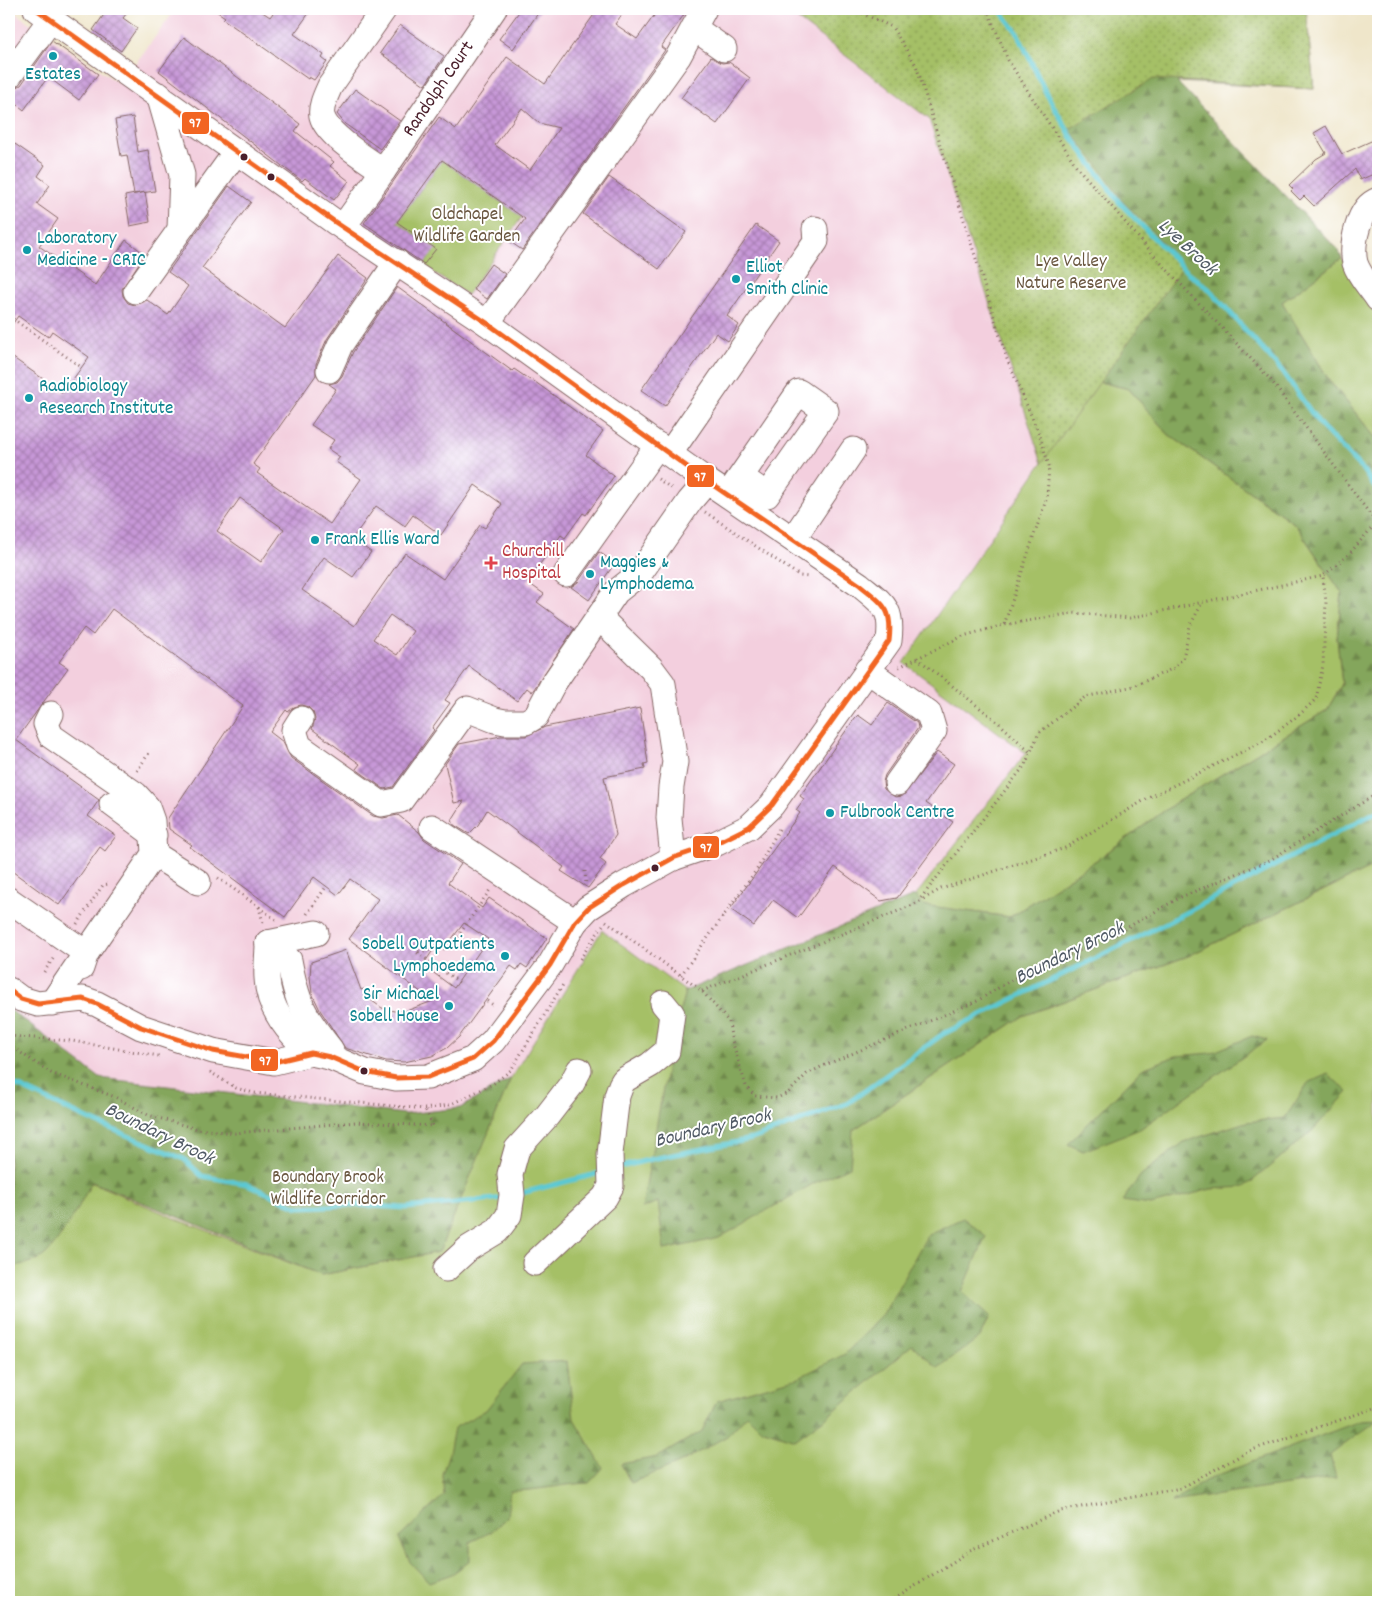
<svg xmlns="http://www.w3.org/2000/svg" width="1387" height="1611" font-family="Dekko,sans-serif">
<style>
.built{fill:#f3cfde}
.green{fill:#a5c066;stroke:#787048}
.forest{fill:url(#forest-firs);stroke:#676243}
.park{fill:url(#park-dots);stroke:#787048}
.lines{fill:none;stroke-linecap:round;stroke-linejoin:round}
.stream{stroke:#5cc8d2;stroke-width:5}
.building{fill:url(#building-cross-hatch);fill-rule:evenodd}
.minor-casing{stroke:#846563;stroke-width:27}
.path{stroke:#846563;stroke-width:3;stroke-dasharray:1 4;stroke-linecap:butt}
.minor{stroke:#fff;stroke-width:25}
.bus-1-casing{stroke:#fff;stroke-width:9}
.bus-1{stroke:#f26522;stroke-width:5}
.culture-dot{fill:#0f9aa8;stroke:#fff;stroke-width:2}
.bus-dot{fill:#4a1f2b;stroke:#fff;stroke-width:2}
.health-dot{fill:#e0444e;stroke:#fff;stroke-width:2}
.labels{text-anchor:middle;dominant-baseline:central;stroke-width:4;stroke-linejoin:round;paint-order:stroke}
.culture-label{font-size:19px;fill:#0d838f;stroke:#fff;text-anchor:start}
.street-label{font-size:19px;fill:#4a1f2b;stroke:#fff}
.park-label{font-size:19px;fill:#6a5740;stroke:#fff}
.health-label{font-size:19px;fill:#be3a42;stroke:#fff;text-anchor:start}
.water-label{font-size:20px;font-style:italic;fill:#505a65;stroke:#fff}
.line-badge{stroke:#fff;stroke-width:2}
.badge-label{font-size:14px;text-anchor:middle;font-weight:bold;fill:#fff}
</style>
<defs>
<pattern id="forest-firs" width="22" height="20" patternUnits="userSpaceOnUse" patternTransform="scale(1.25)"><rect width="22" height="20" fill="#84a65b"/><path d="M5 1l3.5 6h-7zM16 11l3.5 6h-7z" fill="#6e874b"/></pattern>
<pattern id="park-dots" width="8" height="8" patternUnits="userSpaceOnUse" patternTransform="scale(1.25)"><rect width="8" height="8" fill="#a5c066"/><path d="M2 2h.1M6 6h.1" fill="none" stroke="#889b54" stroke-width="1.8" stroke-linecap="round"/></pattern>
<pattern id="building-cross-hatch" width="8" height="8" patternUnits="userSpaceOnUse" patternTransform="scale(1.25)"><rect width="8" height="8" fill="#c798d8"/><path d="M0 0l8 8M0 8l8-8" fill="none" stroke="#a47baf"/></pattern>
</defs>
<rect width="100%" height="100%" fill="#fff"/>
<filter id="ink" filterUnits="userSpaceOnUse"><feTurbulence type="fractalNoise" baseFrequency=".02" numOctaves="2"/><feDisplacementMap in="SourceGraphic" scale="10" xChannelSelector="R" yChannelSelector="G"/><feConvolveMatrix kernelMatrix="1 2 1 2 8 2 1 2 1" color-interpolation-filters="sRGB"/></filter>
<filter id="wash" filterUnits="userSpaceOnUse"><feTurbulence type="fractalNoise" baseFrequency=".0096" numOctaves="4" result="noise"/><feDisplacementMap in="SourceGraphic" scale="20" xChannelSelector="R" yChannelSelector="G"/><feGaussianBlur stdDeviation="1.12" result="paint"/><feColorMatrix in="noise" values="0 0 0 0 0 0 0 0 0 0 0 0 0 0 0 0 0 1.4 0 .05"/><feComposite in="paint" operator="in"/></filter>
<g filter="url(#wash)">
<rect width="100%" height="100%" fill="#efe6ca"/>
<polygon class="built" points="9,9 120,84 176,9 784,9 928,119 1042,463 905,662 1026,753 916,895 685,991 602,930 511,1078 460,1108 405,1114 100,1078 9,1009"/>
<g class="green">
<polygon points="442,160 522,217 467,295 423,266 435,249 397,222"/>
<polygon points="1342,258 1378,318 1378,441 1329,380 1282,302"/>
<polygon points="995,315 1100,382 1129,389 1168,434 1295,524 1342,593 1337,638 1342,684 1327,710 1175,803 1098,859 1010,917 922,905 916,895 1026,753 904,663 1042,463"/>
<polygon points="1378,864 1378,1602 9,1602 9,1147 177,1219 321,1275 438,1252 511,1078 602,930 685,991 677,1051 643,1207 853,1130 1023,1016 1188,956"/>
</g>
<g class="forest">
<polygon points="1306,9 1314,89 1177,82 1338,250 1342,258 1282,302 1329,380 1378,441 1378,864 1188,956 1023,1016 853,1130 850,1167 816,1182 719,1238 664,1250 658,1202 642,1208 670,1049 685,991 916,895 922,905 1010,917 1098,859 1175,803 1327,710 1342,684 1337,638 1342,593 1295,524 1168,434 1129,389 1100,382 1063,135 1081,111"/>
<path d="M9,1009l91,69 305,36 55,-6 51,-30 -72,174 -118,23 -229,-93c-10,18 -36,69 -53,77 -9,4 -21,6 -30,9z"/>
<polygon points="1252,1036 1267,1040 1140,1129 1083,1151 1068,1144 1142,1069 1176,1056 1211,1053"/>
<polygon points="1328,1074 1348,1092 1311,1132 1245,1187 1211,1189 1151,1205 1122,1201 1141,1175 1184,1142 1246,1122 1285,1118 1308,1083"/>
<polygon points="963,1218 986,1236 962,1292 989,1317 980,1337 938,1368 912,1345 828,1416 795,1440 761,1429 747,1415 727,1436 681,1462 631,1483 621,1464 658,1457 702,1431 717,1401 798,1378 845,1354 883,1315 928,1234"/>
<path d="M567,1361l7,58 29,49 -14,15c-26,1 -52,8 -79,8l-3,26 -16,15 -21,10v19l-18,13 -23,8 -19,-20 -11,-24 45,-43 -2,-21 7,-21 5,-25 32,-18 36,-46z"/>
<polygon points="1378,1420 1330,1455 1336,1478 1171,1502 1210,1478 1360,1421"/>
</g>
<polygon class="park" points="784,9 1306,9 1314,89 1153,79 1069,129 1100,168 1123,202 1146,224 1183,266 1042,463 929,119"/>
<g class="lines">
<g class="stream">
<polyline points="999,9 1017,32 1046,93 1071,136 1119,202 1187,272 1209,289 1281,370 1321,426 1363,470 1378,492"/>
<polyline points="9,1082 90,1120 184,1159 202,1176 247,1184 298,1207 356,1205 405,1208 505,1198"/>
<polyline points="617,1168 652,1159 752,1139 848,1103 943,1034 1166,923 1378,811"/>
<polyline points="518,1194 604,1172"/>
</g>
</g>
<g id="blocks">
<g class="building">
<polygon points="108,9 130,9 123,18 137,28 121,51 93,30"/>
<polygon points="213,9 258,9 270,17 276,9 312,9 294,34 324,55 322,58 327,62 314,80 309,77 308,79 223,19 225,17"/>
<polygon points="521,9 541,9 513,49 499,39"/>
<path d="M598,9h28l-11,15 22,15 22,-30h29l-27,38 4,3 -143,200 -13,-9 16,-22 -83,-59 -45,62 39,27 -12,15 -60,-41 75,-106 17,12 51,-72 38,27zM522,108l17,15 20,5 -29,42 -35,-25z"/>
<polygon points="400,25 444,56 425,85 380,53"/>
<polygon points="184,37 300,124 295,131 334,162 330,166 349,181 334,200 305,178 302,181 290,172 159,71"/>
<polygon points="52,41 98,74 79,100 48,77 24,110 9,98 9,91 21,85"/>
<polygon points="711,57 722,63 729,62 750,78 717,124 681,98"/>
<polygon points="355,89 400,121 380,149 345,124 337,114"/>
<polygon points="133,117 138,152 148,150 155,191 134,194 127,155 121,156 115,120"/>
<polygon points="1326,126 1342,154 1378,138 1378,172 1360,180 1355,169 1314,206 1304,196 1300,200 1291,191 1293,189 1289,185 1316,159 1326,153 1314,133"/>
<path d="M15,144l30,21 -7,11 12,9 -13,19 21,15 -19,27 56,39 31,-45 19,14 -23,35 1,7 5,7 7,2 12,-5 21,15 20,-29 -20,-14 61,-86 22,16 -49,66 83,60 53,-72 30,22 -41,61 -11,25v11l-63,89 7,5 -3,4 73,51 31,-45 -25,-17 4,-5 -12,-8 6,-9 -23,-15 25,-36 -7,-5 8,-2 5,-6 11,-24 44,-65 115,84 2,-2 16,11 1,-1 72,52 -17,24 28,21 -28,39 -3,-2 -18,25 -4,-3 -34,47 17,12 -7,8 37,27 -42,63 -5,-4 -10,13 -48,-35 -24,34 5,3 -18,25 2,2 -41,57 -9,2 -28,-20 4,-5 -48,-35 3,-10 -2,-7 -5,-5 -7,-2 -7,2 -6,5 -2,-2 -16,22 13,10 8,16 82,58 10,2 15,-3 21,17 5,7 37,25 -13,19 34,25 7,-10 58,40 -20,30 -6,-4 -4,6 -6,-4 -52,71 -12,11 -15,8 -28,6 -18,-1 -41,-13 -25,-38 -8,-17 -2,-16 1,-15 35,-12 15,40 3,-1 8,12 10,7 12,3h12l27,-10 -84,-62 29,-40 -28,-20 -12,16 -24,-18 -29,40 -95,-70 2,-2 -23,-16 -1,-11 75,-112 -131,-97 -19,26 -9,-7 -25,34 9,6 -52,72 83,60 -11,16 28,20 -11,15 -5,-4 -41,58 -50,-36v-514l54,38 26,-36 -37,-26 -4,6 -30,-21 -9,13v-177zM475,485l27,19 -17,24 -5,-3 -37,54 -38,-26 -51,73 -52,-36 22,-33 29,20 18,-25 -19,-13 24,-33 29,20 8,-11 28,20zM240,498l44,31 -23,33 -44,-31zM390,615l23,16 -16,24 -24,-16zM464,923l24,16 -34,49 -31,-23 17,-25 7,5z"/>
<polygon points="609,177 686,232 659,269 583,214"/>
<polygon points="145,192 150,222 130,226 125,196"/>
<polygon points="756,225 779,241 727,316 739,325 728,341 716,333 665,406 641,390"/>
<polygon points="491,264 505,274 487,299 473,289"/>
<polygon points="599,552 615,563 589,600 571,587 578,582"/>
<polygon points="888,703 917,723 918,728 885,775 883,782 884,789 895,797 903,796 937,752 954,764 926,803 953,822 897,898 881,901 835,867 798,918 773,900 754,926 730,909 800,813 796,810 804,799 800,796 855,718 858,715 872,725"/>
<polygon points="640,708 648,763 644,764 645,769 604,777 616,835 600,859 606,864 588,888 561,871 564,867 487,810 478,825 469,834 454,825 452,820 464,801 454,803 445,764 459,744 501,736 526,736 545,727"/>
</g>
</g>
</g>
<g filter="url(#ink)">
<use href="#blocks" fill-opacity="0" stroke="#846563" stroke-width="1"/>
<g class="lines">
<g class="minor-casing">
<g id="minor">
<path id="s1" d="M384,9l-54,77c-4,9 -10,21 -8,30 5,20 45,43 61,55l111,-162"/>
<polyline points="694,28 724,49"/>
<polyline points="9,76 51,19"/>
<polyline points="159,95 182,175 180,229"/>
<path d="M1378,200c-20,7 -27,45 -23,63 4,13 16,25 23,36"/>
<polyline points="343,227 383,171"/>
<polyline points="136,291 236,152"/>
<polyline points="487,323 678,57 704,9"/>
<polyline points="329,370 340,345 397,262"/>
<polyline points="670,453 816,241 815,229"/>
<polyline points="728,495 799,392 826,411 767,495 741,477"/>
<polyline points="793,539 853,450"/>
<polyline points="566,574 658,445"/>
<polyline points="600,618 651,668 663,684 675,762 671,787 669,818 673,858"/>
<polyline points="867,670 929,714 934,731 897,783"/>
<polyline points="51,714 46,724 51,736 135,794 147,807 152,821 154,854 52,1003"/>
<polyline points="301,719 294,730 299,746 381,804 401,800 467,709 495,720 505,722 526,722 536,716 553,684 616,592 640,573 690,501 707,481"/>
<polyline points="112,804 154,835"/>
<polyline points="432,827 575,922"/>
<polyline points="154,854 198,882"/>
<polyline points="9,900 86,953 81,968"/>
<path d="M268,943l21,17c8,43 14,55 42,90l-1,7"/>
<path d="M268,943c0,12 -2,24 -1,35 1,31 22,55 44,75"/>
<polyline points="268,943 316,933"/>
<path d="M9,990l12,9 17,5 45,-5 14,5 44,23 72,24 61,11 37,-9 19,4 35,15 31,6 32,-1 45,-18 20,-18 57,-76 25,-43 13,-14 36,-23 49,-27 44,-15 32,-16 23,-22 117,-164c4,-33 -5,-36 -29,-56l-153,-104 -220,-158 -152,-101 -299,-213"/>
<polyline points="535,1263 605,1197 611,1186 610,1154 617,1096 621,1085 624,1080 650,1065 667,1051 672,1014 663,1003"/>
<polyline points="446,1269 469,1248 497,1231 509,1215 512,1195 510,1174 517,1149 547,1116 571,1085 579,1070"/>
</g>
</g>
<g class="path">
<polyline points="75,9 79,11"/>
<polyline points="853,9 892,27 916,65 1007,359 1040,436 1049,466 1047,497 1004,625"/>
<polyline points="987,9 1008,60 1077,167 1159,261 1270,379 1378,525"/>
<polyline points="9,316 81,367"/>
<polyline points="658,479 674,490"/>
<polyline points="705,512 800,576 809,577"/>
<polyline points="917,658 999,723 1030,752"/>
<polyline points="899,667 963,636 1004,625 1073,613 1130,618 1323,576 1350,553 1376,523"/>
<polyline points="137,771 149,753"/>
<polyline points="585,871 586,886"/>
<polyline points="218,878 259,907 263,923"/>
<polyline points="921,898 1025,765 1039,733 1085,697 1134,686 1174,668 1183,658 1190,626 1202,603"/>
<polyline points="259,907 276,920"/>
<polyline points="307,914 326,887"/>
<polyline points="606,921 702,991 729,1022 731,1037 746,1086 755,1096 777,1098 788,1093 807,1074 823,1066 977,1001 1018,976 1107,939 1181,897 1270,860 1378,793"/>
<polyline points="77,924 103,885 109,884"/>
<polyline points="580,959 603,925"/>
<polyline points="44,972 55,956"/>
<polyline points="681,975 757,869 779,829"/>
<polyline points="459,982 416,952 450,948 490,890"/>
<polyline points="702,991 913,905 941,889 1065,848 1148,798 1264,741 1298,716 1316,699 1323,665 1326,602 1323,576"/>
<polyline points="487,1001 495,1006"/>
<polyline points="9,1036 72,1041 159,1056"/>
<polyline points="9,1045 51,1073 115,1097 148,1115 197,1129 235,1133 356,1122 433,1126 425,1109"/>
<polyline points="210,1072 236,1088 254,1093 425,1109 449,1105 493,1084 511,1070 564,983"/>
<polyline points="890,1602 970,1551 1060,1511 1181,1488 1249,1451 1378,1407"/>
</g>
<use href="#minor" class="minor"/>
<g class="bus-1-casing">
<path id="bus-1" d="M9,990l12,9 17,5 45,-5 14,5 44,23 72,24 61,11 37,-9 19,4 35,15 31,6 32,-1 45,-18 20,-18 57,-76 25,-43 13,-14 36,-23 49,-27 44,-15 32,-16 23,-22 117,-164c4,-33 -5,-36 -29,-56l-153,-104 -220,-158 -152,-101 -299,-213"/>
</g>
<use href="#bus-1" class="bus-1"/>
</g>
</g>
<g class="culture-dot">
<circle cx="53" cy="56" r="5"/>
<circle cx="27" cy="250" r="5"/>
<circle cx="736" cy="279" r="5"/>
<circle cx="29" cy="398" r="5"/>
<circle cx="315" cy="540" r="5"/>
<circle cx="590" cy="574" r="5"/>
<circle cx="830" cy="813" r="5"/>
<circle cx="505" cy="956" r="5"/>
<circle cx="449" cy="1006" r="5"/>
</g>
<g class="bus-dot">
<circle cx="244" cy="157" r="4.5"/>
<circle cx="271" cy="177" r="4.5"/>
<circle cx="655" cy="868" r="4.5"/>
<circle cx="364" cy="1071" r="4.5"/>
</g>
<path class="health-dot" d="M488.5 555.5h5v5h5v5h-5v5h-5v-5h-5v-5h5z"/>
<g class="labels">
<g class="culture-label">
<text x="53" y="75" text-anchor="middle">Estates</text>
<text x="37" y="239">Laboratory<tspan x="37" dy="22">Medicine - CRIC</tspan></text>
<text x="746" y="268">Elliot<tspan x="746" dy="22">Smith Clinic</tspan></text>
<text x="39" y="387">Radiobiology<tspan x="39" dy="22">Research Institute</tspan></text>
<text x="325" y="540">Frank Ellis Ward</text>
<text x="600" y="563">Maggies &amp;<tspan x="600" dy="22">Lymphodema</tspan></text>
<text x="840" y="813">Fulbrook Centre</text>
<text x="495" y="945" text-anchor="end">Sobell Outpatients<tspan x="495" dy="22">Lymphoedema</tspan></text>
<text x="439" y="995" text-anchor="end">Sir Michael<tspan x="439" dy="22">Sobell House</tspan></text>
</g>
<g class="street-label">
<text stroke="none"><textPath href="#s1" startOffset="308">Randolph Court</textPath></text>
</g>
<g class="park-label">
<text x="467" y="215">Oldchapel<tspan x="467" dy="22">Wildlife Garden</tspan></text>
<text x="1071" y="262">Lye Valley<tspan x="1071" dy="22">Nature Reserve</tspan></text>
<text x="328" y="1178">Boundary Brook<tspan x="328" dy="22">Wildlife Corridor</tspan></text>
</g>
<g class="health-label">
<text x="502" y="552">Churchill<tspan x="502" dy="22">Hospital</tspan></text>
</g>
<g class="water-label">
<text transform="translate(1187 248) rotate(43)">Lye Brook</text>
<text transform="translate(1070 954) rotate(-26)">Boundary Brook</text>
<text transform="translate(713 1129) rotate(-13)">Boundary Brook</text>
<text transform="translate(159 1135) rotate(26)">Boundary Brook</text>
</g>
</g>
<g class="line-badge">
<rect x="181" y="111" width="29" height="24" rx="5" fill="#f26522"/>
<rect x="686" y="464" width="29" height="24" rx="5" fill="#f26522"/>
<rect x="692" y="835" width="28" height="24" rx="5" fill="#f26522"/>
<rect x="250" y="1048" width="29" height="24" rx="5" fill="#f26522"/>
</g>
<g class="badge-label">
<text x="195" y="127">97</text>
<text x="700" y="481">97</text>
<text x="706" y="852">97</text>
<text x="265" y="1065">97</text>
</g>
<rect width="1387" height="1611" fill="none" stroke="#fff" stroke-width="30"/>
</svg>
